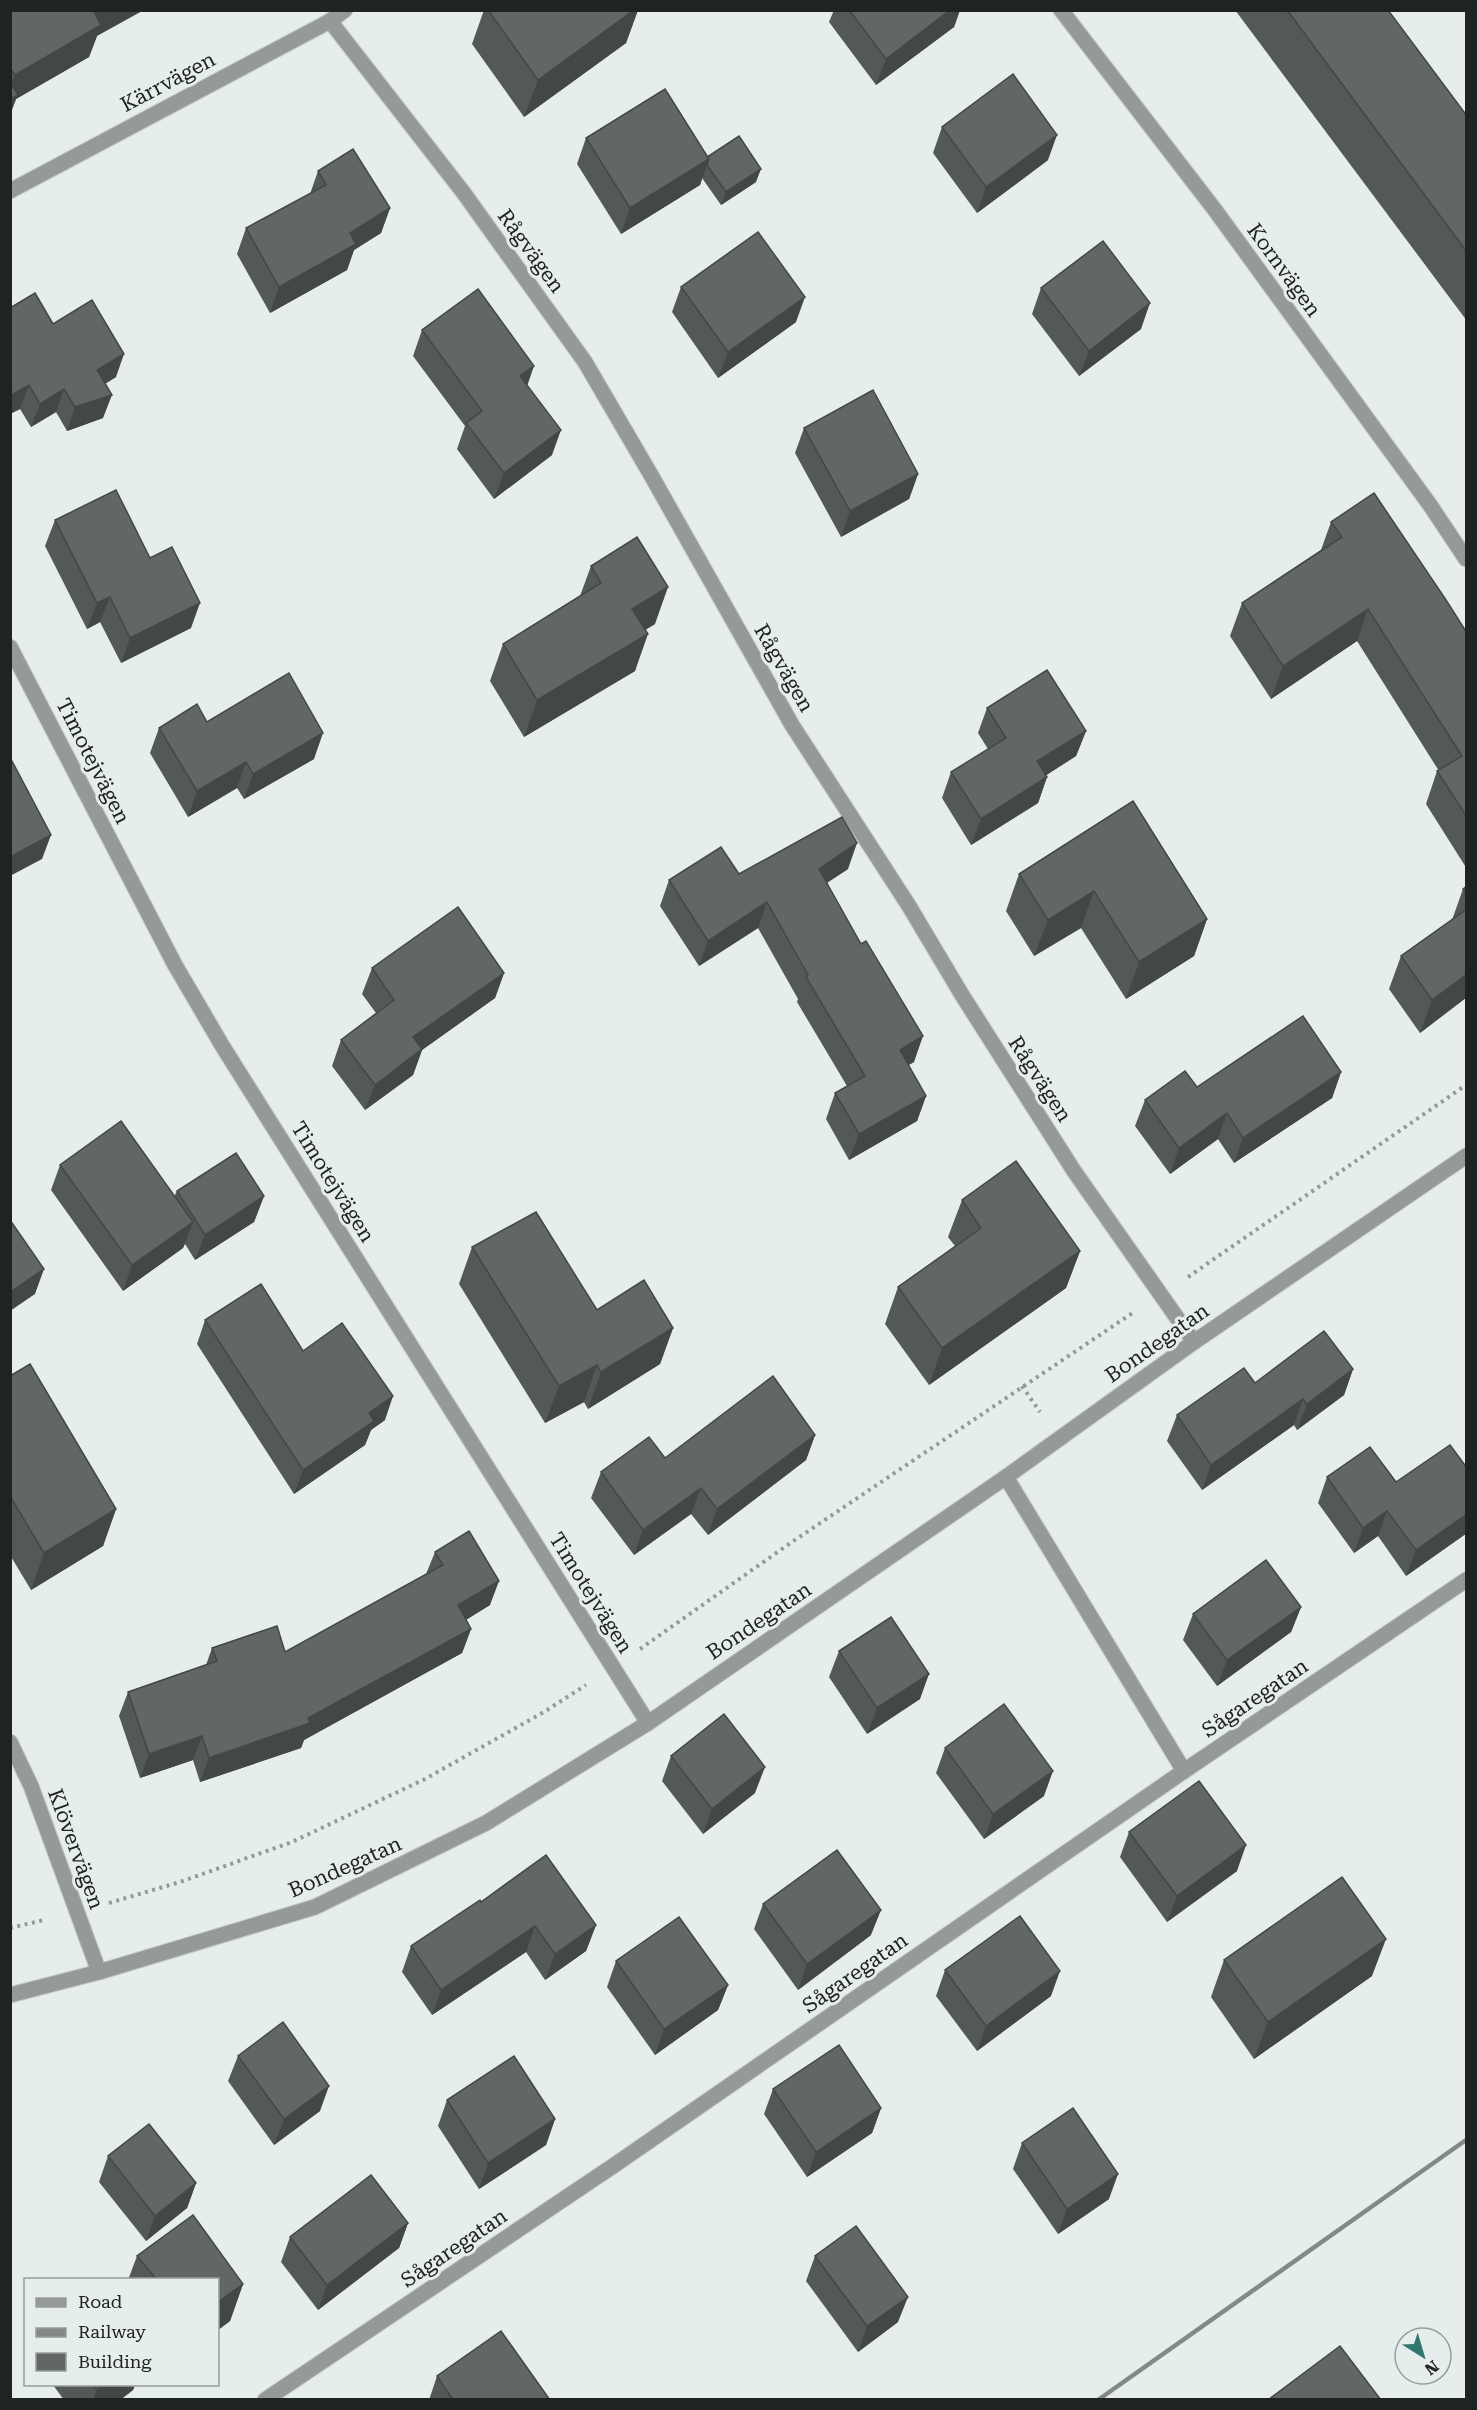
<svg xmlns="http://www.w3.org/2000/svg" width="1477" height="2410" font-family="'Roboto Serif',serif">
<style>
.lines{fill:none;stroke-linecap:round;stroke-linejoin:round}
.street-casing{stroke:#c2c9c9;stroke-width:17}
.path{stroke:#949999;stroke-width:4;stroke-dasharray:3 4.5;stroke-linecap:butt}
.street{stroke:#969999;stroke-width:15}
.rail{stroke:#838988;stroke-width:4.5}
.wall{fill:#535958}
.shaded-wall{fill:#434847}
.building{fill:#606766;stroke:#434847;stroke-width:1.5}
.labels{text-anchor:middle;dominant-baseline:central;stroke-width:6;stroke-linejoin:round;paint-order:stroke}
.street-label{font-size:21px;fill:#202323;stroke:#e6eeed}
</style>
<rect width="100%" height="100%" fill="#e6eeed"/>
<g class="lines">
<g class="street-casing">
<g id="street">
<polyline points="1061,10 1215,210 1430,505 1466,559"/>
<polyline points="330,21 463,192 585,362 651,475 792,725 909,906 962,995 1074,1171 1194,1342"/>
<polyline points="10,191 330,21 345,10"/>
<polyline points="10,647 175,965 223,1047 648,1723"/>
<polyline points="1006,1477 1184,1771"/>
<polyline points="10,1742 31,1786 99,1972"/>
<polyline points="10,1995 99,1972 315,1907 486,1823 648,1723 1006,1477 1194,1342 1466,1156"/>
<polyline points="265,2400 616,2164 1184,1771 1466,1580"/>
</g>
</g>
<g class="path">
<polyline points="1188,1277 1466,1085"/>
<polyline points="1022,1386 1040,1412"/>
<polyline points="640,1649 789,1544 1134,1312"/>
<polyline points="109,1903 180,1882 292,1842 425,1779 544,1712 586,1685"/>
<polyline points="10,1928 44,1920"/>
</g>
<use href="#street" class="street"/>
<polyline class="rail" points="1098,2400 1466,2140"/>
</g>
<g class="wall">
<polygon points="10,10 97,36 89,57 16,99 10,115"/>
<polygon points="484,10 638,10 626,43 524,117 472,44"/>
<polygon points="834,10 960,10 954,27 876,85 829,22"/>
<polygon points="1235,10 1388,10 1467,116 1467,321"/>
<polygon points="942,127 1048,160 977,213 933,153"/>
<polygon points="586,138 707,157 756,182 721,205 702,178 700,185 621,234 577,164"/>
<polygon points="318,171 390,208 381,233 354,250 347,270 270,313 237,254 246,228 310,194"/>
<polygon points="681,287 796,322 718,378 672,312"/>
<polygon points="1041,288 1141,329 1079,376 1032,314"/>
<polygon points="53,324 116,377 105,384 103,418 67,431 56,412 31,427 20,409 10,414"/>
<polygon points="422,330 527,386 552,455 494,499 457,449 465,426 413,356"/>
<polygon points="804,428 918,474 909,499 841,537 795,453"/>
<polygon points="55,520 150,558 191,628 121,663 100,622 87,629 45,546"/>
<polygon points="1331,522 1467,633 1467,869 1426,804 1437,771 1439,771 1357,641 1271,699 1230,636 1242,603 1321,550"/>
<polygon points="591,566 655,624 645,630 635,671 524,737 490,681 503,644 580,596"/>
<polygon points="987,708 1086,731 1076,756 1046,775 1047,777 1038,803 971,845 942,798 951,772 988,749 978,733"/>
<polygon points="207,722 314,759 244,799 237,788 188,817 150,753 159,728"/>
<polygon points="1133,801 1207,919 1194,956 1126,999 1081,928 1034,956 1006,911 1019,874"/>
<polygon points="848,869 827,883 914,1062 908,1065 926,1096 917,1121 849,1160 826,1119 835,1093 847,1086 797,1002 798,999 758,928 699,966 660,906 669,880 739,874"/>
<polygon points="1467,886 1467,997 1420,1033 1389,989 1401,956 1452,920 1463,889"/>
<polygon points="372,968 504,973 495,998 422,1050 413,1075 365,1110 332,1066 341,1040 376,1013 362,994"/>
<polygon points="1341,1072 1332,1098 1234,1163 1218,1139 1170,1174 1135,1126 1145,1100 1197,1087"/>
<polygon points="60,1165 174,1197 177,1191 264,1196 254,1222 195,1260 185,1244 183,1248 123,1291 51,1190"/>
<polygon points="962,1200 1080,1251 1066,1288 929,1385 885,1324 898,1287 955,1246 948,1237"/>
<polygon points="472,1247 597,1310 673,1328 660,1364 588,1409 584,1402 545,1423 459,1284"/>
<polygon points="205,1320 303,1351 385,1420 371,1430 365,1445 294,1494 197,1344"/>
<polygon points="1353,1369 1344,1395 1297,1430 1294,1425 1202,1490 1167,1441 1177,1415 1255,1383"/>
<polygon points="10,1376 116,1509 103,1546 31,1590 10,1555"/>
<polygon points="815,1435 806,1460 708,1535 691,1514 634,1555 591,1498 601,1472 665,1458"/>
<polygon points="1467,1468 1467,1533 1406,1576 1378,1536 1354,1553 1318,1503 1327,1477 1396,1482"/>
<polygon points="435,1552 490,1605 466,1620 471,1629 462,1653 304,1740 301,1748 200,1782 193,1760 140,1778 119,1716 128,1692 206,1665 212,1648 285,1652 426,1574"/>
<polygon points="1301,1607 1291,1632 1217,1686 1183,1640 1193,1614"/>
<polygon points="839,1651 920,1699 867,1734 829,1677"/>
<polygon points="945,1748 1044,1796 984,1839 936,1773"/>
<polygon points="671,1756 755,1793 703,1834 662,1781"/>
<polygon points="1129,1832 1237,1871 1167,1922 1120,1857"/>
<polygon points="481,1902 596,1925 586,1951 545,1980 526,1952 432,2015 402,1972 411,1946"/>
<polygon points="763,1904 871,1935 798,1990 754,1929"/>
<polygon points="1224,1960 1372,1976 1254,2059 1211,1997"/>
<polygon points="616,1961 728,1985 718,2010 655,2055 607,1987"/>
<polygon points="945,1970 1051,1996 977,2051 936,1996"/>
<polygon points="238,2056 320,2111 274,2145 228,2081"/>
<polygon points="773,2089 881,2108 872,2133 807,2177 764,2114"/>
<polygon points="447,2100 555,2119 546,2145 479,2189 438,2126"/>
<polygon points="1022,2143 1109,2199 1058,2234 1013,2169"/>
<polygon points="108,2156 196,2183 187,2208 146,2241 99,2182"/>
<polygon points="408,2223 399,2248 318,2310 281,2262 290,2237"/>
<polygon points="137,2256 243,2284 230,2321 218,2330 218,2280 128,2280"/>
<polygon points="815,2256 898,2322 858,2352 806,2281"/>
<polygon points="437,2376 550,2400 429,2400"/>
<polygon points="53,2385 135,2385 133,2390 120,2400 64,2400"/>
</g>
<g class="shaded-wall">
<polygon points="97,10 144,10 97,36 89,57 16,99 10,115 10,86 15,75"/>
<polygon points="634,10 638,10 626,43 524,117 538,80"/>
<polygon points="950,10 960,10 954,27 876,85 886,59"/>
<polygon points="1057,135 1048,160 977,213 986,187"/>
<polygon points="709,159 700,185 621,234 630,208"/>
<polygon points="761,169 756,182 721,205 726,192"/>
<polygon points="390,208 381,233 354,250 347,270 270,313 279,287 350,233"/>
<polygon points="805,297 796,322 718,378 728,352"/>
<polygon points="1150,303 1141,329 1079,376 1089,351"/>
<polygon points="124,354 116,377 88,394 97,370"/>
<polygon points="534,366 525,392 520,376"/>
<polygon points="29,385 20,409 10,414 10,396"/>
<polygon points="64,389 56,412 31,427 40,404"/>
<polygon points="112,395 103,418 67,431 75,407"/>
<polygon points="561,430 552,455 494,499 504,473"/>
<polygon points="918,474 909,499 841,537 850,511"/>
<polygon points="668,587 655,624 619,646 632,609"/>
<polygon points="110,597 100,622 87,629 97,603"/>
<polygon points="200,603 191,628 121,663 130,638"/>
<polygon points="1368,609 1357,641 1271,699 1283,666"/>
<polygon points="648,634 635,671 524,737 537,700"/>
<polygon points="1086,731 1076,756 1028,787 1037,761"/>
<polygon points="323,733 314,759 244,799 253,774"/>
<polygon points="246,762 237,788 188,817 197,791"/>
<polygon points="1047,777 1038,803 971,845 981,819"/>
<polygon points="51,835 42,859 10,876 10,857"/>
<polygon points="857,843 848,869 809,894 819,869"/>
<polygon points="1094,891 1081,928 1034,956 1048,920"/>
<polygon points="767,902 758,928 699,966 708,941"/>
<polygon points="1207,919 1194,956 1126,999 1139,962"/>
<polygon points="504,973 495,998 422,1050 413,1075 365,1110 375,1085 413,1037"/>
<polygon points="1467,974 1467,997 1420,1033 1432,1000"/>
<polygon points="923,1036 914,1062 890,1076 900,1050"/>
<polygon points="1341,1072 1332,1098 1234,1163 1243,1138"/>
<polygon points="926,1096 917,1121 849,1160 859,1134"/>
<polygon points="1227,1113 1218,1139 1170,1174 1179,1148"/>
<polygon points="264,1196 254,1222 195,1260 205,1235"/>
<polygon points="193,1222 183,1248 123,1291 132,1265"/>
<polygon points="1080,1251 1066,1288 929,1385 942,1348"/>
<polygon points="44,1269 35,1294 10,1311 10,1292"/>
<polygon points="673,1328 660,1364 588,1409 601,1372"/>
<polygon points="597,1365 584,1402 545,1423 559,1386"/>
<polygon points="1353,1369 1344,1395 1297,1430 1307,1404"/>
<polygon points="393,1396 385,1420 371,1430 365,1445 294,1494 303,1470 369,1413"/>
<polygon points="1303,1399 1294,1425 1202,1490 1211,1465"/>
<polygon points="815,1435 806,1460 708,1535 717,1509"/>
<polygon points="701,1488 691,1514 634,1555 643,1530"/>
<polygon points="116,1509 103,1546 31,1590 44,1553"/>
<polygon points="1387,1511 1378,1536 1354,1553 1363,1528"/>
<polygon points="1467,1514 1467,1533 1406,1576 1416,1550"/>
<polygon points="499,1581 490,1605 449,1630 458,1605"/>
<polygon points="1301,1607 1291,1632 1217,1686 1227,1660"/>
<polygon points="471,1629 462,1653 304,1740 301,1748 200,1782 209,1758 308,1718"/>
<polygon points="929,1674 920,1699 867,1734 877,1708"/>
<polygon points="202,1736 193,1760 140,1778 149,1754"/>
<polygon points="765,1767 755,1793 703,1834 712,1809"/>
<polygon points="1053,1771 1044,1796 984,1839 993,1814"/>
<polygon points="1246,1845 1237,1871 1167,1922 1177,1896"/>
<polygon points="881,1910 871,1935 798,1990 807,1964"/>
<polygon points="596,1925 586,1951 545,1980 555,1954"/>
<polygon points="535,1926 526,1952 432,2015 441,1990"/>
<polygon points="1386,1939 1372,1976 1254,2059 1268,2022"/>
<polygon points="1060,1971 1051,1996 977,2051 986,2026"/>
<polygon points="728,1985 718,2010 655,2055 664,2029"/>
<polygon points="329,2086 320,2111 274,2145 284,2119"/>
<polygon points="881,2108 872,2133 807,2177 816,2152"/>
<polygon points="555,2119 546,2145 479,2189 488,2163"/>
<polygon points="1118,2174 1109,2199 1058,2234 1067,2209"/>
<polygon points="196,2183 187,2208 146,2241 155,2216"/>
<polygon points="408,2223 399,2248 318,2310 327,2285"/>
<polygon points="243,2284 230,2321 218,2330 218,2302"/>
<polygon points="908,2297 898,2322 858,2352 867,2326"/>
<polygon points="103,2385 135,2385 133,2390 120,2400 93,2400 97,2389"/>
</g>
<g class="building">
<polygon points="10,10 97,10 94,12 101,25 15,75 10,68"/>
<polygon points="488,10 634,10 538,80"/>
<polygon points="849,10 950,10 886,59"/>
<polygon points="1287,10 1388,10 1467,116 1467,252"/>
<polygon points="1013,74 1057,135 986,187 942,127"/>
<polygon points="10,82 18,95 10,99"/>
<polygon points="665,89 709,159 630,208 586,138"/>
<polygon points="739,136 761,169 726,192 707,165 709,159 707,157"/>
<polygon points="353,149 390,208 350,233 356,244 279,287 246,228 326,185 318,171"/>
<polygon points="758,232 805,297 728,352 681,287"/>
<polygon points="1103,241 1150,303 1089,351 1041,288"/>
<polygon points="478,289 534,366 520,376 561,430 504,473 466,423 482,411 422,330"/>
<polygon points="35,293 53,324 92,300 124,354 97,370 112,395 75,407 64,389 40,404 29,385 10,396 10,308"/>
<polygon points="873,390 918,474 850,511 804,428"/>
<polygon points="116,490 150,558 172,547 200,603 130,638 110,597 97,603 55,520"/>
<polygon points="1374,493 1446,600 1467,633 1467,817 1437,771 1462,756 1368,609 1283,666 1242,603 1342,537 1331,522"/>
<polygon points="637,537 668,587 632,609 648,634 537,700 503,644 601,583 591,566"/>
<polygon points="1047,670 1086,731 1037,761 1047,777 981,819 951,772 1006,738 987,708"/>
<polygon points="289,673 323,733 253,774 246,762 197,791 159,728 197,704 207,722"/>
<polygon points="12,761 51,835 10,857 10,762"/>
<polygon points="1133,801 1207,919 1139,962 1094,891 1048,920 1019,874"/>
<polygon points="842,817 857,843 819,869 861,944 866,941 923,1036 900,1050 926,1096 859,1134 835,1093 865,1076 806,977 808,975 767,902 708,941 669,880 721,847 739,874"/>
<polygon points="1467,886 1467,893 1463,889"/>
<polygon points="458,907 504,973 413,1037 422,1049 375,1085 341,1040 394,1000 372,968"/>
<polygon points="1467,909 1467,974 1432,1000 1401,956"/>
<polygon points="1303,1016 1341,1072 1243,1138 1227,1113 1179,1148 1145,1100 1185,1071 1197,1087"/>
<polygon points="121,1121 193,1222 132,1265 60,1165"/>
<polygon points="236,1153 264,1196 205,1235 177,1191"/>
<polygon points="1016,1161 1080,1251 942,1348 898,1287 981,1228 962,1200"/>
<polygon points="536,1212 597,1310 644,1280 673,1328 601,1372 597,1365 559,1386 472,1247"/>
<polygon points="10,1220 44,1269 10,1292"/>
<polygon points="261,1284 303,1351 342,1323 393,1396 369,1413 374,1421 303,1470 205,1320"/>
<polygon points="1324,1331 1353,1369 1307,1404 1303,1399 1211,1465 1177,1415 1244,1368 1255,1383"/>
<polygon points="30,1364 116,1509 44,1553 10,1496 10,1376"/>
<polygon points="773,1376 815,1435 717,1509 701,1488 643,1530 601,1472 649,1437 665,1458"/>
<polygon points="1450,1445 1467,1468 1467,1514 1416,1550 1387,1511 1363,1528 1327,1477 1370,1447 1396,1482"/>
<polygon points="469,1531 499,1581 458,1605 471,1629 308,1718 310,1723 209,1758 202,1736 149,1754 128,1692 217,1661 212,1648 277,1626 285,1652 443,1565 435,1552"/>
<polygon points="1266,1560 1301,1607 1227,1660 1193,1614"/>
<polygon points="891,1617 929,1674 877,1708 839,1651"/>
<polygon points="1004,1704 1053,1771 993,1814 945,1748"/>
<polygon points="724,1714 765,1767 712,1809 671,1756"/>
<polygon points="1199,1781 1246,1845 1177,1896 1129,1832"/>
<polygon points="837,1850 881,1910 807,1964 763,1904"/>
<polygon points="546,1855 596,1925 555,1954 535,1926 441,1990 411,1946 480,1900 481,1902"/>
<polygon points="1342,1877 1386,1939 1268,2022 1224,1960"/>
<polygon points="1020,1916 1060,1971 986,2026 945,1970"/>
<polygon points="679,1917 728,1985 664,2029 616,1961"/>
<polygon points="283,2022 329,2086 284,2119 238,2056"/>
<polygon points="839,2045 881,2108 816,2152 773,2089"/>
<polygon points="514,2056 555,2119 488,2163 447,2100"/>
<polygon points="1073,2108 1118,2174 1067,2209 1022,2143"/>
<polygon points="149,2124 196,2183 155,2216 108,2156"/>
<polygon points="371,2175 408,2223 327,2285 290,2237"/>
<polygon points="193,2215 243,2284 218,2302 218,2280 157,2280 137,2256"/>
<polygon points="856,2226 908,2297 867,2326 815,2256"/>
<polygon points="501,2331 550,2400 453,2400 437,2376"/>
<polygon points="1340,2346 1381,2400 1268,2400"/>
<polygon points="93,2385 103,2385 97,2389"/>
</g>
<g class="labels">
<g class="street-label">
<text transform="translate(168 82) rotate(-28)">Kärrvägen</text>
<text transform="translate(531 251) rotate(54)">Rågvägen</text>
<text transform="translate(1284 270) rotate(54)">Kornvägen</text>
<text transform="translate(784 668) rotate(60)">Rågvägen</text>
<text transform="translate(93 761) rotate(63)">Timotejvägen</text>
<text transform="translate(1040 1079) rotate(57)">Rågvägen</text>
<text transform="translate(333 1182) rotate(58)">Timotejvägen</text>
<text transform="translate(1157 1343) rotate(-35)">Bondegatan</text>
<text transform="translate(591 1593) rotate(58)">Timotejvägen</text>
<text transform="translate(759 1621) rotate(-34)">Bondegatan</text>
<text transform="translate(1255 1698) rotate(-34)">Sågaregatan</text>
<text transform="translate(76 1849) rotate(70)">Klövervägen</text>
<text transform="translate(345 1867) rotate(-24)">Bondegatan</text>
<text transform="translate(855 1973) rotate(-35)">Sågaregatan</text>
<text transform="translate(454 2248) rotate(-34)">Sågaregatan</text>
</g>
</g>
<rect width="1477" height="2410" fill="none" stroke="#202323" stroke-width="24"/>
<rect x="24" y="2278" width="195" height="108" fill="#e6eeed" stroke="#979d9c" stroke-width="1.5"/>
<rect x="36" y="2298" width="30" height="9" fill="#969999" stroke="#979d9c" stroke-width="1.5"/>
<text x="78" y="2308" font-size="18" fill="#202323">Road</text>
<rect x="36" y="2328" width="30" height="9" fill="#838988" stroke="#979d9c" stroke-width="1.5"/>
<text x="78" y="2338" font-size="18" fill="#202323">Railway</text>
<rect x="36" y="2353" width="30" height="18" fill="#606766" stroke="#979d9c" stroke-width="1.5"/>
<text x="78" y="2368" font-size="18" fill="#202323">Building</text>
<g transform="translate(1423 2356) rotate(143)"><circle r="28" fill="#e6eeed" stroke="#979d9c" stroke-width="1.5"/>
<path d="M0-4.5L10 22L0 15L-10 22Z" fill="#30776f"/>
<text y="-9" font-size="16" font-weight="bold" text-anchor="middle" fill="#202323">N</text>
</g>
</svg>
